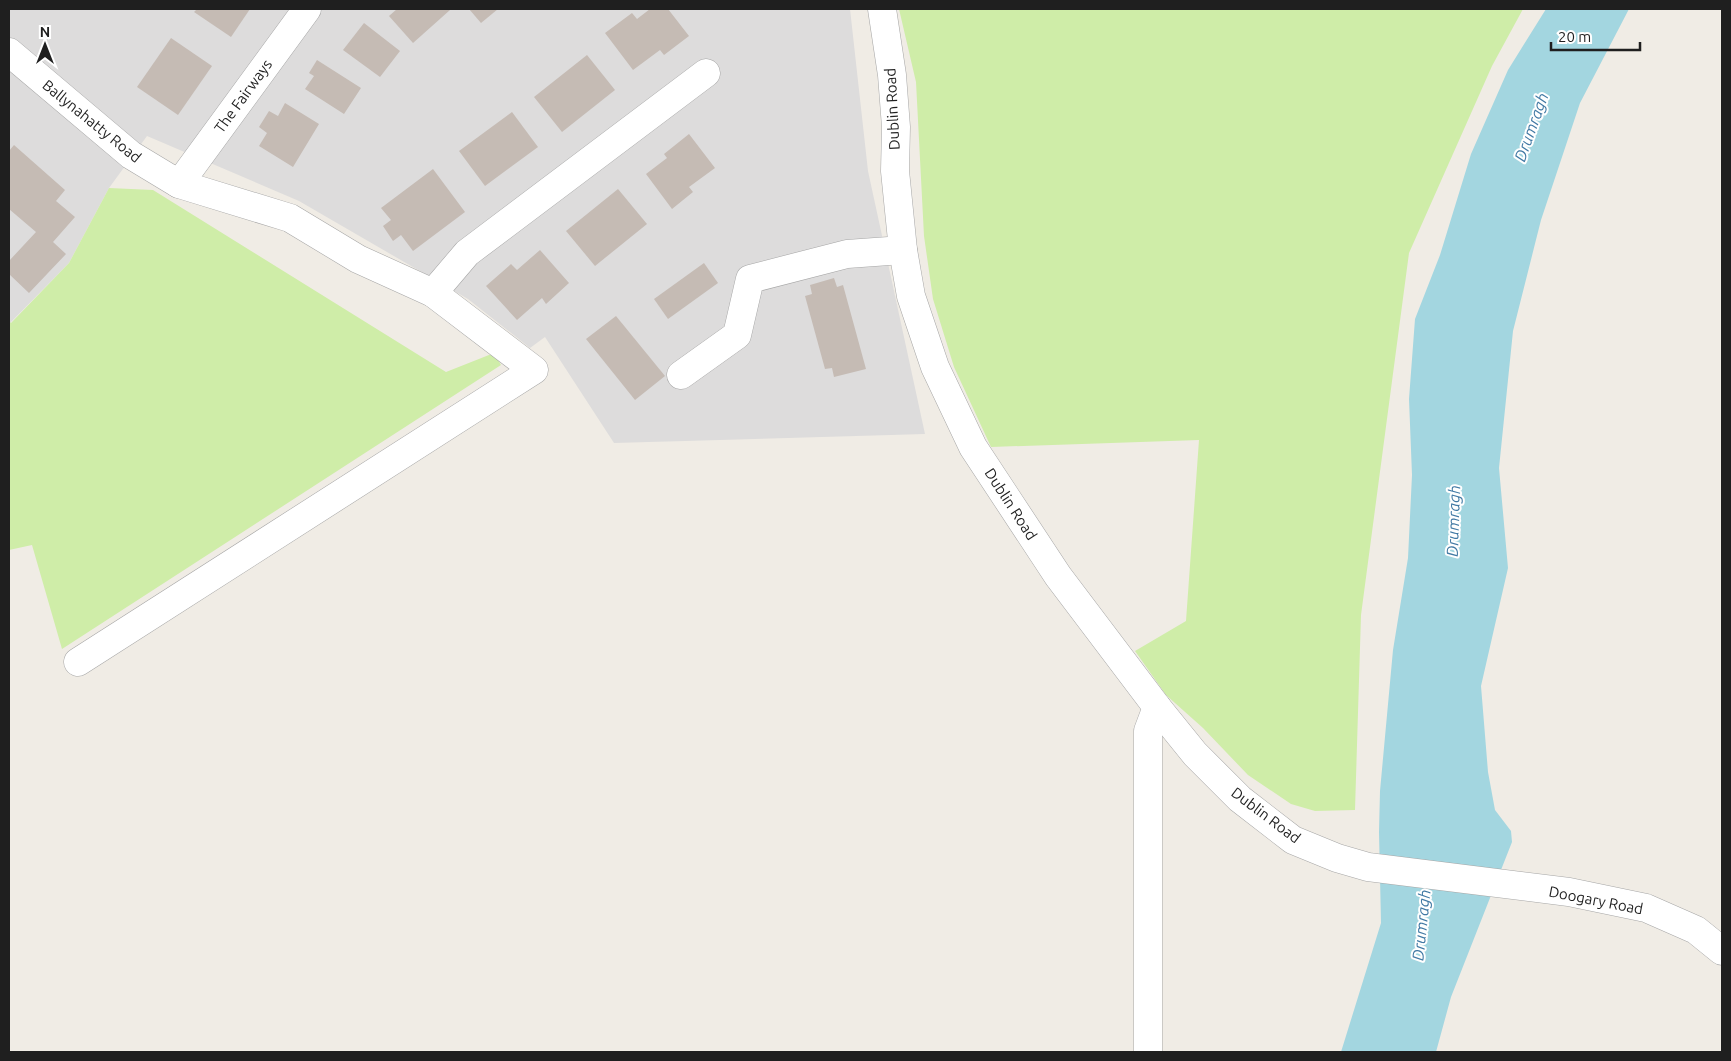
<svg xmlns="http://www.w3.org/2000/svg" width="1731" height="1061" font-family="Ubuntu,sans-serif">
<style>
.residential{fill:#dddcdc}
.grass{fill:#cfeda8}
.water{fill:#a3d6e0}
.building{fill:#c5bbb4}
.lines{fill:none;stroke-linecap:round;stroke-linejoin:round}
.minor-casing{stroke:#a6a6a6;stroke-width:29}
.minor{stroke:#fff;stroke-width:28}
.labels{text-anchor:middle;dominant-baseline:central;stroke-width:4;stroke-linejoin:round;paint-order:stroke}
.street-label{font-size:15px;fill:#1f1f1f;stroke:#fff}
.water-label{font-size:16px;font-style:italic;fill:#4179a4;stroke:#fff}
</style>
<rect width="100%" height="100%" fill="#f0ece5"/>
<polygon class="residential" points="9,9 850,9 868,171 925,434 614,443 545,337 530,348 468,299 299,201 147,136 109,188 69,263 10,323 9,321"/>
<g class="grass">
<polygon points="899,9 1523,9 1492,66 1409,253 1361,615 1355,810 1315,811 1291,804 1248,775 1203,728 1166,695 1135,651 1186,621 1199,440 991,447 954,367 933,299 924,236 916,82"/>
<polygon points="109,188 153,190 446,372 494,353 501,365 62,649 32,545 9,550 9,321 11,323 69,263"/>
</g>
<polygon class="water" points="1546,9 1629,9 1580,103 1541,220 1513,331 1499,468 1508,568 1481,686 1488,772 1495,810 1511,831 1512,842 1451,997 1436,1052 1341,1052 1381,923 1379,832 1380,791 1393,650 1408,558 1412,475 1409,399 1415,319 1440,255 1471,154 1508,70"/>
<g class="building">
<polygon points="197,9 250,9 231,37 194,12"/>
<polygon points="397,9 449,9 450,10 413,43 389,16"/>
<polygon points="469,9 498,9 481,23"/>
<polygon points="650,9 668,9 689,36 664,55 660,50 633,70 605,33 632,13 637,19"/>
<polygon points="364,23 400,51 380,77 343,50"/>
<polygon points="171,38 212,66 178,115 137,87"/>
<polygon points="587,55 615,90 562,132 534,97"/>
<polygon points="317,60 361,88 344,114 305,89 314,76 309,73"/>
<polygon points="285,103 319,124 293,167 259,146 267,133 259,127 269,111 278,116"/>
<polygon points="512,112 538,147 485,186 459,151"/>
<polygon points="689,134 715,168 689,187 693,192 672,209 646,174 667,158 664,154"/>
<polygon points="14,145 65,190 56,201 75,217 53,242 66,254 29,293 9,274 9,261 36,232 9,209 9,151"/>
<polygon points="433,169 465,212 413,251 401,235 393,241 383,226 391,220 381,208"/>
<polygon points="618,189 647,224 595,266 566,231"/>
<polygon points="540,250 569,283 546,304 542,298 517,320 486,286 511,264 517,270"/>
<polygon points="704,263 718,283 668,319 654,299"/>
<polygon points="834,278 837,287 843,285 866,369 834,377 832,368 825,369 805,296 812,294 810,285"/>
<polygon points="616,316 665,376 635,400 586,339"/>
</g>
<g class="lines">
<g class="minor-casing">
<g id="minor">
<polyline points="882,9 892,75 896,127 895,171 903,250 911,296 935,367 973,447 1058,576 1157,707 1195,754 1240,799 1293,840 1337,858 1368,867 1569,892 1646,908 1696,930 1722,951"/>
<polyline points="9,52 131,155 179,184 290,218 358,259 433,293 534,370 78,662"/>
<polyline points="179,184 307,9"/>
<polyline points="433,293 467,253 706,73"/>
<polyline points="681,375 737,335 750,279 847,254 903,250"/>
<polyline points="1148,1052 1148,731 1157,707"/>
</g>
</g>
<use href="#minor" class="minor"/>
</g>
<g class="labels">
<g class="street-label">
<text transform="translate(243 96) rotate(-54)">The Fairways</text>
<text transform="translate(892 109) rotate(-93)">Dublin Road</text>
<text transform="translate(92 121) rotate(39)">Ballynahatty Road</text>
<text transform="translate(1011 504) rotate(57)">Dublin Road</text>
<text transform="translate(1266 815) rotate(37)">Dublin Road</text>
<text transform="translate(1596 900) rotate(11)">Doogary Road</text>
</g>
<g class="water-label">
<text transform="translate(1531 127) rotate(-70)">Drumragh</text>
<text transform="translate(1453 521) rotate(-88)">Drumragh</text>
<text transform="translate(1421 925) rotate(-84)">Drumragh</text>
</g>
</g>
<rect width="1731" height="1061" fill="none" stroke="#1f1f1f" stroke-width="20"/>
<g transform="translate(45 45)" stroke="#ffffff" stroke-width="4" paint-order="stroke">
<path d="M0-4L9 19L0 12L-9 19Z" fill="#1f1f1f"/>
<text y="-8" font-size="14" font-weight="bold" text-anchor="middle" fill="#1f1f1f">N</text>
</g>
<path d="M1551 42v8h89v-8" fill="none" stroke="#1f1f1f" stroke-width="2.5"/>
<text x="1558" y="42" font-size="15" fill="#1f1f1f" stroke="#ffffff" stroke-width="4" paint-order="stroke">20 m</text>
</svg>
